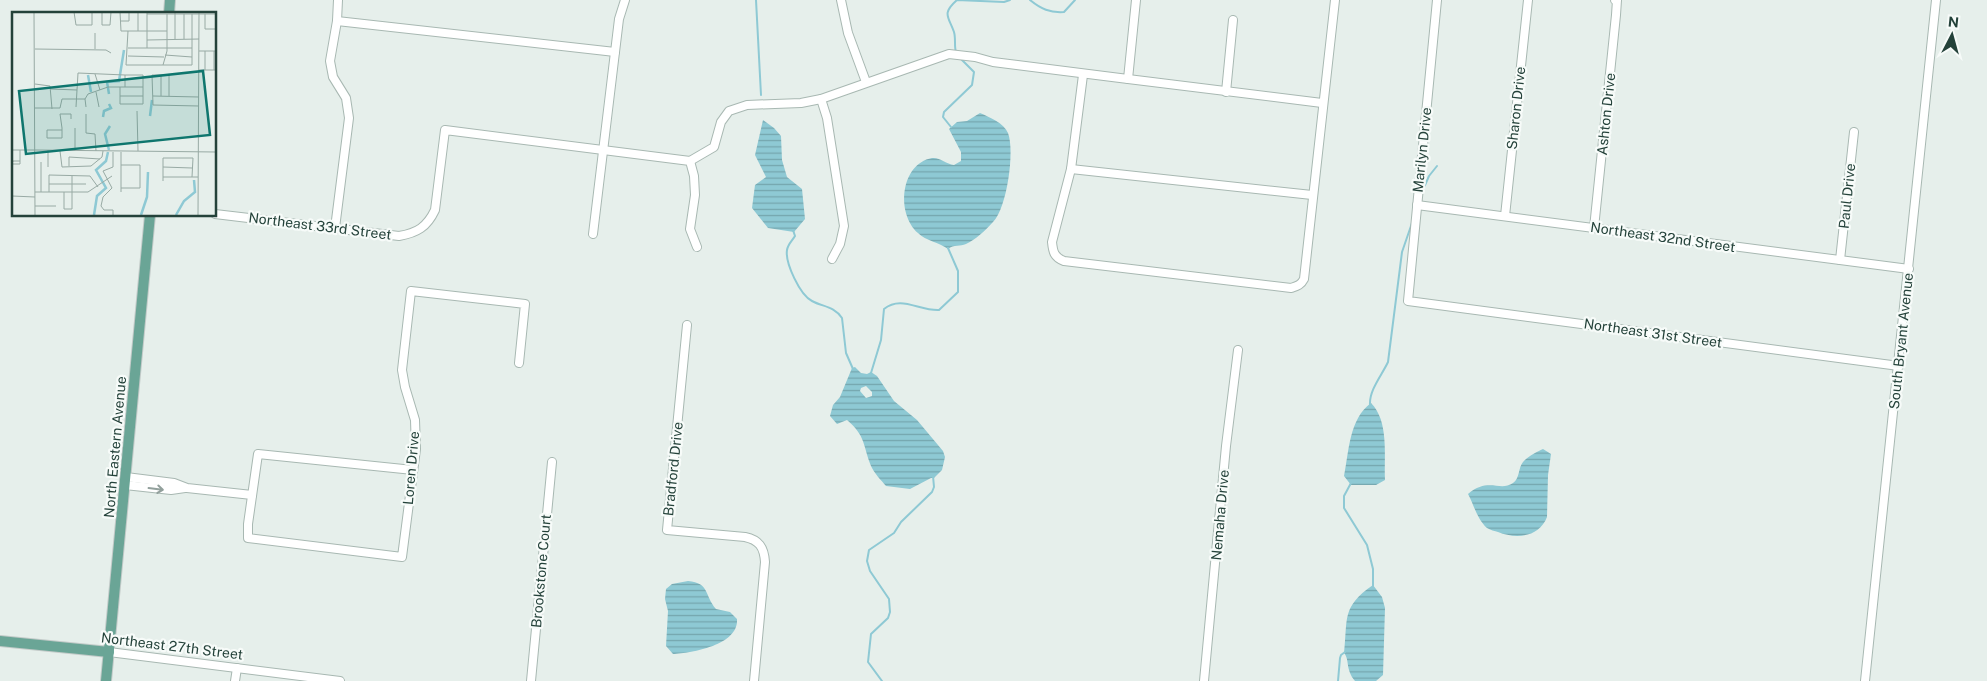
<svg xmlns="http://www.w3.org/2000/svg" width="1987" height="681" font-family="'Public Sans',sans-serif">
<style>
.water{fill:url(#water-rules);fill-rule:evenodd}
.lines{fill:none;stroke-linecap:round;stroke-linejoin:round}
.stream{stroke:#8ec9d4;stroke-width:2}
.minor-casing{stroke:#a8b8b2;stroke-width:10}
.major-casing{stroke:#c2cac8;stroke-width:12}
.minor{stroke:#fff;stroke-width:8}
.major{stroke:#6aa596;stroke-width:10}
.oneway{stroke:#92a09c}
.labels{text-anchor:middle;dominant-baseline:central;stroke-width:4.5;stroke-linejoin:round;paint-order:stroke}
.street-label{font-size:14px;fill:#24423a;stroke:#f7fbf9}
.inset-river{fill:none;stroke:#8ec9d4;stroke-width:2.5}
.inset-road{fill:none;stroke:#98aaa4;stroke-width:1}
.view{fill:#0f766e;fill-opacity:0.15;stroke:#0f766e;stroke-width:2.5}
.inset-edge{fill:none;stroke:#24423a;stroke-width:2.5}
</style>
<defs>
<pattern id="water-rules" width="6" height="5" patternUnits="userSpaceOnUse" patternTransform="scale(1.25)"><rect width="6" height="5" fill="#8ec9d4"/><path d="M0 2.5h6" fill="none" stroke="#74a5ad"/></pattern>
</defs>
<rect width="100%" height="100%" fill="#e6efeb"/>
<g class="water">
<path d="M980,113c9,4 24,10 28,20 7,18 -1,75 -15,89 -7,8 -18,18 -27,22 -6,3 -12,0 -18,5 -9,-7 -22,-8 -30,-16 -22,-19 -18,-69 14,-75 8,-1 14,6 22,7l7,-4v-9l-12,-23 8,-7 10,-1z"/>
<polygon points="763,120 774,128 781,136 782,160 787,177 802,189 805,219 794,232 768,228 752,208 755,185 766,177 755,155"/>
<path d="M855,367l6,6 6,1 4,-2 6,4 17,25 23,19 26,31 2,6 -3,13 -8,8h-3l-21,11 -24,-3c-5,-6 -12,-13 -15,-20 -8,-20 -5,-30 -24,-46l-10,4 -7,-8 3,-11 7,-8 12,-29zM866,386l6,6v4l-6,2 -6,-7 1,-3z"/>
<path d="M1371,403c18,18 13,52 14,77l-9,5h-25l-7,-9c5,-24 5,-57 27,-73z"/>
<path d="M1543,449l8,5 -3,21 -1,42c-8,21 -32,22 -49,15 -3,-1 -8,-2 -11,-4 -10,-9 -13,-23 -19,-34 20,-17 32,-2 45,-11 7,-5 5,-15 10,-21 5,-6 14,-10 20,-13z"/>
<path d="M688,581c22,2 16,14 28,28l14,3 7,7c2,26 -45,34 -64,35l-7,-8 2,-35 -3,-12 1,-10 6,-5z"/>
<path d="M1373,585l9,12 3,11 -2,67 -7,6h-21c-10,-12 -5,-21 -11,-28 4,-34 -3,-46 29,-68z"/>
</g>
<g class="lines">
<g class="stream">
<polyline points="756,0 761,95"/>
<path d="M1030,0c11,9 20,13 34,12l11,-12"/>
<path d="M956,52c-2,-6 0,-13 -2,-20 -5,-15 -13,-18 3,-32l47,2 6,-2"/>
<polyline points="951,127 943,117 944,112 972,85 974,72 960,58"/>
<polyline points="1422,192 1429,176 1437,166"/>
<path d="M793,230l2,6c-3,5 -7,8 -8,14 -2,13 13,45 25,51 11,6 22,5 30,17l4,35 7,16"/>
<path d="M871,373l10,-33 3,-31c17,-14 35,2 55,1l19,-18v-21l-10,-23"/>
<path d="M1370,405c-1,-15 12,-30 18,-43l14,-110 10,-29"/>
<polyline points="1351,483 1344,496 1344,508 1367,545 1373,569 1373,588"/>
<polyline points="882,681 868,662 871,634 888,618 890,612 889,599 870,571 867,561 869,550 894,533 901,522 932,492 934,487 933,476"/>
<polyline points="1338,681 1340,658 1341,655 1345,652"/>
</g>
<g class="minor-casing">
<g id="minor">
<polyline points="841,0 848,33 866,82"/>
<polyline points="1437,0 1408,301 1899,366"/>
<polyline points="337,21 615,52"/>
<path d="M1083,75l-12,94 -19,73c1,10 2,15 12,19l227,27c6,-2 10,-3 13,-9l31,-279"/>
<polyline points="1128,79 1322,103"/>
<polyline points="1226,92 1233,20"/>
<polyline points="821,99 827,118 844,226 840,244 832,259"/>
<polyline points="690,161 714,147 721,122 729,111 747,105 801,103 821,99 949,54 975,57 993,62 1128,79 1136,0"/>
<polyline points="1071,169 1312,195"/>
<polyline points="1417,205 1909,269"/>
<path d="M215,214l184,22c18,-3 28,-9 36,-26l10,-80 245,31 4,15 1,19 -5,34 7,18"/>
<polyline points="1505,216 1528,0"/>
<polyline points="335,228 349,118 346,98 333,77 330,61 337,21 338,0"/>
<polyline points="1594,228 1616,15 1617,0 1615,0"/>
<polyline points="593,234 619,19 625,0"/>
<polyline points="1840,260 1854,132"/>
<path d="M687,325l-20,205 78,7c14,3 19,10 20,25l-11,119"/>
<polyline points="413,470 258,454 248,524 248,538 402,557 416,449 415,420 405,387 402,370 411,291 525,304 519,363"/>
<polyline points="126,477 174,483 187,488 252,495"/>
<polyline points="125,485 171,490 185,488"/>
<polyline points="109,652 340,681"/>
<polyline points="235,681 237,668"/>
<polyline points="531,681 552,462"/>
<polyline points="1204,681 1226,446 1238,350"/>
<polyline points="1865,681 1936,0"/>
</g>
</g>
<g class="major-casing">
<g id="major">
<polyline points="169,14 170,0"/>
<polyline points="0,641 109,652"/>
<polyline points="106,681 150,215"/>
</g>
</g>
<use href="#minor" class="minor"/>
<use href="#major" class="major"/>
</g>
<defs><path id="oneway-shaft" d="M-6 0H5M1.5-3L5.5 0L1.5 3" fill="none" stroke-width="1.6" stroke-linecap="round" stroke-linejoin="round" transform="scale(1.25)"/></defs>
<use class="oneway" href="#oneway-shaft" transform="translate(156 489) rotate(7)"/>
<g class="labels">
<g class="street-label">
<text transform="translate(1516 108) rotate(-84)">Sharon Drive</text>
<text transform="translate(1606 114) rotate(-84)">Ashton Drive</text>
<text transform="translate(1422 150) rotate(-84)">Marilyn Drive</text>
<text transform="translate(1847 196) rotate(-84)">Paul Drive</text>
<text transform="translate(320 226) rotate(7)">Northeast 33rd Street</text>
<text transform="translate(1663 237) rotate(8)">Northeast 32nd Street</text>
<text transform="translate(1653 333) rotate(8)">Northeast 31st Street</text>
<text transform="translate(1901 341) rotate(-84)">South Bryant Avenue</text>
<text transform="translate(115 447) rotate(-85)">North Eastern Avenue</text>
<text transform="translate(411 468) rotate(-85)">Loren Drive</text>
<text transform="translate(673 469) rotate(-84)">Bradford Drive</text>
<text transform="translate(1220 515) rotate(-85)">Nemaha Drive</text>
<text transform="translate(541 571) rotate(-85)">Brookstone Court</text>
<text transform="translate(172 646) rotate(7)">Northeast 27th Street</text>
</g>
</g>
<g transform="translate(12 12)">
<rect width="204" height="204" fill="#e6efeb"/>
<path class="inset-river" d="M76,63l3,17M97,82l-2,-12 12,-1 5,-31M138,104l2,-16M91,105l1,-6 7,-3 -2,-4M97,138l-4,-16 5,-8M82,203l3,-19 9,-8 -10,-18 10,-9 2,-9M129,203l6,-18 1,-25M164,203l8,-14 11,-9 -1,-12"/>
<path class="inset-road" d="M22,0l1,203M62,0l2,13h16v-13M90,0v13h8l1,-13M108,0l1,19h46M126,0v19M135,0v36M163,0v27M135,2h69M172,2v25M193,2v15h11M108,9h9v-9M116,19l-2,34h66v-51M83,21v16M135,28l52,-1M116,36h64M23,37l71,1 5,3M187,39h17M153,43l27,2M116,44l36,1M151,53l4,-14v-37M187,58h17M193,58v-19M202,58v-19M83,62l5,16M23,72l15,2 2,23M108,75v17h23v-29h-18M113,75h18M39,77l26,1M84,80l3,15M108,84h23M141,84l46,1M149,84v-21M157,84v-21h-17l1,30 46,1M64,95l2,-34 47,2v12h-17l-20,7 -3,5M23,96h25l2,-9h23l1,8M125,99l1,40M74,102v19l9,1 1,17M63,116v23M50,118h-15v8h15v-10l-2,-14h11v5M0,138h24M24,138l180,2M48,139l2,16 29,-1 11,-9 1,-6M109,140v40M8,149h-7l-1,3h8v-14M57,154v-9l31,2M36,155v-17M151,155l29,1M151,165h35M151,169v-23h30l-1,19M37,172h37M109,176h19v-23h-19M23,180h53l24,-16M29,180v-30M37,180v-17l41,1 8,11M52,180v17h8v-33M0,184l23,1M23,194h21M101,203v-5h-9l-3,-4 2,-9 9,-9 -9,-17 10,-4v-15M186,203l1,-203"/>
<path class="view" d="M191,59l7,64 -184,19 -7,-63z"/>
<rect width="204" height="204" class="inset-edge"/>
</g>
<g transform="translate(1952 35) rotate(6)" stroke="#f7fbf9" stroke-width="4" paint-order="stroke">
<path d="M0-4L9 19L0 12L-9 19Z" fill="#24423a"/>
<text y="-8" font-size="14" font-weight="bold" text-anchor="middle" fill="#24423a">N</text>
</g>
</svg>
